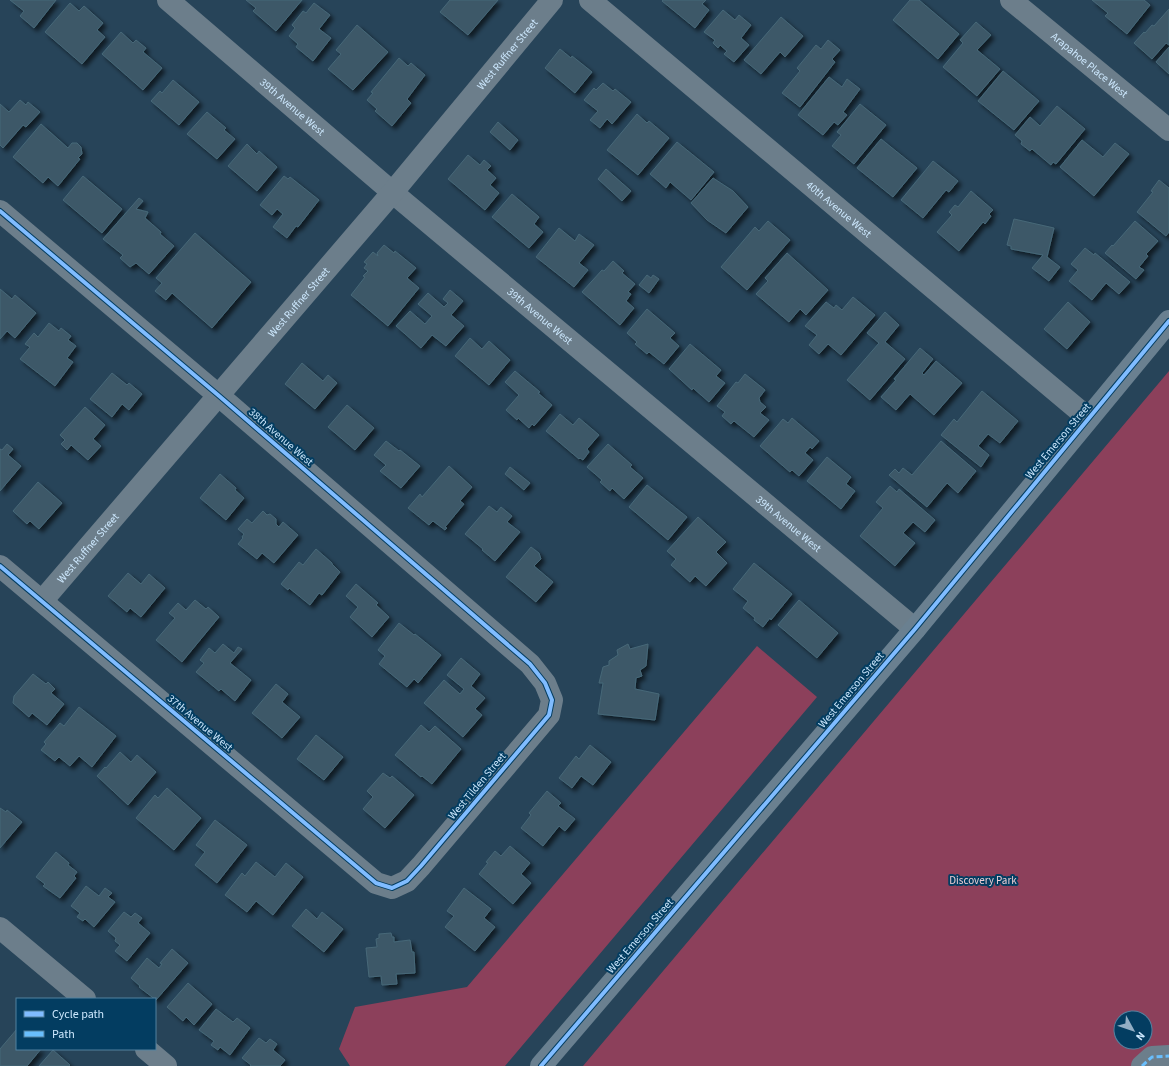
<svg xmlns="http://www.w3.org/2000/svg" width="1169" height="1066" font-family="'Source Sans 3',sans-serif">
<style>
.green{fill:#8c405b;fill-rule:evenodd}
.building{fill:#3c5868;stroke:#476878;filter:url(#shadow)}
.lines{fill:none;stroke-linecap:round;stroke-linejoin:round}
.street{stroke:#6c7e8b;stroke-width:22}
.secondary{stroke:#6a8090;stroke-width:22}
.quiet{stroke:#69befc;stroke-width:3;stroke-dasharray:6 3;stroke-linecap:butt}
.cycleway-casing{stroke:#033d61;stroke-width:6}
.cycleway{stroke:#80bcff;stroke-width:4}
.labels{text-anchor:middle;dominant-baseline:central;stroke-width:4;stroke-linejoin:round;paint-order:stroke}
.street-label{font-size:11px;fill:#cce7fd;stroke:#033d61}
.park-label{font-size:11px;fill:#edcfd5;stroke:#033d61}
</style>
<defs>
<filter id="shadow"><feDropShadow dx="3.5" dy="3.5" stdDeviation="2" flood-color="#0009"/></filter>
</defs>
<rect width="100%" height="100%" fill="#274459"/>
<g class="green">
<path d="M1169,371v695h-586zM1121,1018h24v24h-24z"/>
<polygon points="757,646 817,697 505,1066 350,1066 339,1049 355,1007 467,987"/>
</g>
<g class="building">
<polygon points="10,0 56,0 34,28 20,16 24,11"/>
<polygon points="246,0 302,0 276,31 253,11 256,8"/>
<polygon points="450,0 498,0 468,35 440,12"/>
<polygon points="663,0 706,0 702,4 709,10 695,28 662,1"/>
<polygon points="910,0 919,0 959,34 938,59 893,20"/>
<polygon points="1092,0 1144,0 1150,5 1127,34 1105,16 1108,13"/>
<polygon points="70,3 79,11 84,6 103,23 97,30 105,37 82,64 45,32"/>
<polygon points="314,3 330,15 319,29 331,38 313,61 296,47 298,44 289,36 295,28 292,25 303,11 306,13"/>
<polygon points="1169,9 1169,45 1166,43 1152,59 1134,43 1144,32 1145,33 1152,25 1154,26"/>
<polygon points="723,10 735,20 739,15 751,25 741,38 749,45 734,62 724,54 727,51 720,45 718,48 713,43 715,40 704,32"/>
<polygon points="781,17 803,36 785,57 780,52 761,74 744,60"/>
<polygon points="976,22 991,35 977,50 1000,69 977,96 943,67 963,43 960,40"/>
<polygon points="357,25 388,52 353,90 328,69 341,54 336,50"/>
<polygon points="121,32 133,43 136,40 146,48 143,52 162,68 143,90 102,54"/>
<polygon points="828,40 840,50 832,59 835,62 800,107 782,93 800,71 797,68 816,45 821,49"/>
<polygon points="1169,47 1169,74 1156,62"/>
<polygon points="560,49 571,58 572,56 592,72 575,93 545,68"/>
<polygon points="399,58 408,66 411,63 425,75 407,99 411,103 392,126 375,111 377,109 367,100 373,93 371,92"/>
<polygon points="1003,71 1039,101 1014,130 978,101"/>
<polygon points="829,77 842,87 847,79 860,89 843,112 847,115 838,125 834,122 823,135 798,115"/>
<polygon points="173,80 199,102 179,125 151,101 160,91 162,93"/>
<polygon points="603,83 613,91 615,89 631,102 612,124 607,119 600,128 590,120 598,111 584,100 594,88 596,90"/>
<polygon points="20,100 26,105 28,102 40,112 26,127 23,125 3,148 0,145 0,104 9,112"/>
<polygon points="860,104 886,125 854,164 832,146 841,135 837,132"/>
<polygon points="1057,106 1085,129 1056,164 1053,162 1051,165 1032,149 1030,151 1021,144 1022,141 1015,135 1030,117 1040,126"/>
<polygon points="207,112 226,128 224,130 235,139 217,159 187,134"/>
<polygon points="637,114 647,123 649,121 669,138 638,175 607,150"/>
<polygon points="498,122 518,140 510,150 490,132"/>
<polygon points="41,124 68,148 72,143 77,143 81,147 82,154 78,158 80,159 58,186 48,177 43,183 13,157"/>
<polygon points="881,139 917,168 893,197 857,168"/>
<polygon points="1082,140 1103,157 1115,143 1129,154 1094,196 1060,167"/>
<polygon points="677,142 714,172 691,200 670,182 666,188 650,174"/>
<polygon points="247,144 257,154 259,151 277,167 257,191 228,166"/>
<polygon points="468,155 480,165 484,160 491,166 487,170 496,178 490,185 499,193 485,210 448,179"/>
<polygon points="933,161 958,181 949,192 946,190 923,218 901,200"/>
<polygon points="606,169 631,191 622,201 598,179"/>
<polygon points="83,176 122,209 102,233 63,200"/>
<polygon points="284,176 288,179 290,177 319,200 298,227 296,226 287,238 273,227 283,214 277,209 272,215 260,205"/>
<polygon points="713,178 733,191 748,207 726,233 707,220 691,203"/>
<polygon points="1159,180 1169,188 1169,232 1166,236 1137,212 1153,192 1151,191"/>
<polygon points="971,191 993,210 989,214 991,216 985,224 983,222 959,251 937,232 952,215 949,212 955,205 958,207"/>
<polygon points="512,194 539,217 534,224 543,232 529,248 492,217"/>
<polygon points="139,198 143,201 136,209 148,212 145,218 161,232 160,234 174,246 149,274 136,263 130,267 120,258 123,255 103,239"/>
<polygon points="1014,219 1054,228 1047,257 1060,267 1049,281 1032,268 1043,255 1011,249 1011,246 1007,245"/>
<polygon points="768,221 790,240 747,290 721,267 755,227 759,231"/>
<polygon points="1135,221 1158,241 1146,254 1148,256 1139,267 1144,270 1136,279 1105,253 1112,245 1113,246"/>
<polygon points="559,228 575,241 579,234 594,245 579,263 588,270 574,287 536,257"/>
<polygon points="195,233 251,282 212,328 172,293 166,300 155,291 162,283 156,278"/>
<polygon points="384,245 394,253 395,251 416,268 407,278 419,288 388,326 351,295 365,277 363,276 368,271 364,268 367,264 364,262 373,252 378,256 377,253"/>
<polygon points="1085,248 1094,255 1095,253 1130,282 1119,294 1106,283 1092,300 1069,281 1078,270 1071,264"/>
<polygon points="787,253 828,290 806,315 800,309 789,322 756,294 768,281 765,278"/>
<polygon points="613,261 624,271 622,273 635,284 628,292 631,294 626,301 634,308 620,325 582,292 602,270 604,271"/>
<polygon points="647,275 651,278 653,275 659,279 649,293 639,285"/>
<polygon points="0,289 12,299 15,295 36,313 15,338 7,331 0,339"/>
<polygon points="450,290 463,301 451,315 464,326 446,346 432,335 421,348 396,326 410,311 425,324 432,316 418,304 428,293 444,307 448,303 443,299"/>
<polygon points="853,297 875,315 841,355 828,344 819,354 809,345 817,335 805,326 826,302 834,308 836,305 842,310"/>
<polygon points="1068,302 1090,322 1067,349 1044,329"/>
<polygon points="647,309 675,333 670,338 679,346 664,364 649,352 647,354 635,344 637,342 627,333"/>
<polygon points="885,312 899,325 885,342 905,359 870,400 847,380 879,343 867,333"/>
<polygon points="49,323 59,331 61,328 71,336 68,340 76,346 67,358 73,362 55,386 20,359 30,347 25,344 34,333 38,337"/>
<polygon points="470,338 482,349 489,341 510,360 489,385 455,356"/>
<polygon points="690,344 721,370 716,376 725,383 709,402 693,388 692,390 669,369"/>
<polygon points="920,348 933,359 922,373 924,375 936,361 962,383 934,415 910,394 896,410 881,397 896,380 894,379"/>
<polygon points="302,363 323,381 328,375 337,383 315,409 285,384"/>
<polygon points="515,371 540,392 538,393 552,405 534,426 532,424 529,428 518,418 517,420 506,410 519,395 505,382"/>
<polygon points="112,373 127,385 129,383 142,394 129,410 122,404 112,417 90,399"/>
<polygon points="745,374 765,390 759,398 760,402 766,407 760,413 769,420 754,437 734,421 731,424 722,416 725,412 717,406 736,382 738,383"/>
<polygon points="982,391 1018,421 1000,443 988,434 978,446 989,455 981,467 941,435 954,419 957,422"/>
<polygon points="347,405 374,428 355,450 328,427"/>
<polygon points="85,407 105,425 93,439 101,446 88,460 71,445 67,450 61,444 65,440 60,435"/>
<polygon points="560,414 573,425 579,418 599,435 587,449 589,452 583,460 580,458 579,459 546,431"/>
<polygon points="792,418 819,441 812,449 810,447 805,453 813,460 799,476 792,470 790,472 760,446 783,419 788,423"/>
<polygon points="386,441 399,451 400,450 420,466 401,488 380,471 386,465 374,455"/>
<polygon points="941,441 976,471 958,493 947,483 927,507 889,475 895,469 899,473 903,468 912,475"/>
<polygon points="7,444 13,449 8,455 21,466 0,491 0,449 2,450"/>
<polygon points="608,444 632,465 630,467 643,478 624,499 612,488 610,491 600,482 602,480 587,467"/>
<polygon points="827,457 851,477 846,484 855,491 841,509 807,481"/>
<polygon points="449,466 472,487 460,501 464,504 445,527 447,528 445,530 433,521 429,525 408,508 420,494 422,497"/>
<polygon points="510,467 530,483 524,490 505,474"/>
<polygon points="220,474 236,488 235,490 244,498 226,520 200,498"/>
<polygon points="38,482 62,503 39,529 30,521 27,524 13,511"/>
<polygon points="647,485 687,517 668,540 629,507"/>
<polygon points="890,486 897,492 899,489 935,520 925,532 913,522 903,533 915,543 895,566 860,536 883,508 876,502"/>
<polygon points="489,506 497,512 501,507 512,516 507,522 520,532 495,561 482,550 483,549 465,534"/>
<polygon points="263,511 267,515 270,514 276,519 276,524 279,527 283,522 298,535 274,563 262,553 257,559 238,544 243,538 242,537 244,534 238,529 247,519 252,523"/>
<polygon points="698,517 726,542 716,552 727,563 706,586 695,576 690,582 671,565 676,559 667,551"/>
<polygon points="531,547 539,553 541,559 534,566 553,582 536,602 506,577"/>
<polygon points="316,549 332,563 332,564 340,572 322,595 319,593 310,605 289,588 288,590 281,584 299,562 303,565"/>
<polygon points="754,563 792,594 771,620 770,618 763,627 754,620 755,618 743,608 748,601 733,589"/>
<polygon points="128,573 141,584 149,574 165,588 141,617 130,608 127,612 108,596"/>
<polygon points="356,584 378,603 376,605 389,617 372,637 350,617 358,607 346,596"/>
<polygon points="195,600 206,609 208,607 219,617 182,662 156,640 175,618 169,613 178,603 186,610"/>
<polygon points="799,600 838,633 817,658 778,625"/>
<polygon points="399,623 414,635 415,634 441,655 418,683 414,679 407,687 379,664 385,656 378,650"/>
<polygon points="223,644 234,653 238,647 242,649 230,663 251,680 235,701 221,689 219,691 196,672 204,663 200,660 209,648 215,653"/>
<polygon points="628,644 630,649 648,644 646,666 640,670 642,676 636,678 635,689 659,694 655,720 598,714 603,683 599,683 603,667 609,665 609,661 618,655 617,650"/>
<polygon points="461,658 480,674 471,686 485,698 475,709 482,715 463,737 424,703 444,680 460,694 464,689 447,675"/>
<polygon points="33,674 46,684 48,682 55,689 51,693 64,704 47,725 32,713 29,717 13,703 14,696"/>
<polygon points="276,684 288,694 282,702 300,717 282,738 252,713"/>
<polygon points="79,707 116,736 92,767 79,756 70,766 59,757 55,761 41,750 46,744 44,742 60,723 64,726"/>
<polygon points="421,725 429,732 435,726 461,749 432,784 422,776 421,777 395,755"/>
<polygon points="316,735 343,757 324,780 297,759"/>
<polygon points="590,745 611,762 593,785 581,776 572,788 559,778 576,756 579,759"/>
<polygon points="120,752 131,762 137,755 156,772 128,805 97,776 105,767 106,768"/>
<polygon points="383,773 390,778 392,776 414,795 385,828 363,809 373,797 367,791"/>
<polygon points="167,788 201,818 174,850 136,818 155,795 158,798"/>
<polygon points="547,791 561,803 558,806 575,819 565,831 559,826 543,846 521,828 531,815 529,813"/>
<polygon points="0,808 6,812 7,810 22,822 0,848"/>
<polygon points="215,820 247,845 217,883 195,865 205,852 196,845"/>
<polygon points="510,846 530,863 521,874 531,883 513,904 479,874 488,863 486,862 495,851 501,856"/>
<polygon points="56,852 69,863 68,865 77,872 74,876 76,878 60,898 43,886 45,884 36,877"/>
<polygon points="256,862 275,877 286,863 303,877 273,915 256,901 247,912 225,895 242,873 245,876"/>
<polygon points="86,886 99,896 105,888 112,893 108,897 115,902 94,927 85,919 83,921 77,917 80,913 71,906"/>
<polygon points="464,888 491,909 484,918 495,927 475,951 445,927 454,916 447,911"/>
<polygon points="306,909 317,919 322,912 343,929 324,952 292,926"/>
<polygon points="124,912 131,917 135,913 142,918 138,923 150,933 127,961 115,951 120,945 115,941 116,938 108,931"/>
<polygon points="391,933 392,937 394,937 394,942 410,940 412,952 414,952 415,973 396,974 397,984 382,985 381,976 369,977 366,948 377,947 376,939 379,938 379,934"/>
<polygon points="172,949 188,963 156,1000 139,987 140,986 131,978 147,958 159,968 162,964 160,963"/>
<polygon points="188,983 212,1004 194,1025 186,1017 183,1021 167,1007"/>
<polygon points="216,1009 233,1022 237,1018 250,1028 230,1055 220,1047 218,1050 211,1045 214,1041 199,1030"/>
<polygon points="17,1029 17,1049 41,1049 27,1066 0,1066 0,1049"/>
<polygon points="259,1038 266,1043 270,1039 277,1044 273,1050 285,1060 280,1066 250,1066 251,1065 242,1058"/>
<polygon points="53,1050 70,1065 69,1066 39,1066"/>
</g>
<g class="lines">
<g class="street">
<path id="s1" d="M168,0l237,203 510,426"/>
<path id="s2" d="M590,0l498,418"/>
<path id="s3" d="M1011,0l158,130"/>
<polyline points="0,211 218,395 530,664 545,683 552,700 549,715 421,866 407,881 392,888 376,883 0,566"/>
<path id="s4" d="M42,601l350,-408 160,-193"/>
<polyline points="0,928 85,999"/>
<polyline points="146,1049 166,1066"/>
<polyline points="1142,1066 1152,1057 1169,1056"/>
</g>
<polyline class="secondary" points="541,1066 915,629 1169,321"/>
<polyline class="quiet" points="1142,1066 1152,1057 1169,1056"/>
<g class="cycleway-casing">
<g id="cycleway">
<polyline points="0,211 218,395 530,664 545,683 552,700 549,715 421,866 407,881 392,888 376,883 0,566"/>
<polyline points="541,1066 915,629 1169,321"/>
</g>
</g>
<use href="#cycleway" class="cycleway"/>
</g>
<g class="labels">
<g class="street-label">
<text stroke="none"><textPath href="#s4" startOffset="718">West Ruffner Street</textPath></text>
<text stroke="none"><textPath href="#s3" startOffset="102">Arapahoe Place West</textPath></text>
<text stroke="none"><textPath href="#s1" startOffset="164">39th Avenue West</textPath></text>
<text stroke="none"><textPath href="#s2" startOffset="325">40th Avenue West</textPath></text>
<text stroke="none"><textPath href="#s4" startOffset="394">West Ruffner Street</textPath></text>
<text stroke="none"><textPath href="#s1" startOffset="488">39th Avenue West</textPath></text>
<text transform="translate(281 437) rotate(41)">38th Avenue West</text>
<text transform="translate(1058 441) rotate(-50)">West Emerson Street</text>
<text stroke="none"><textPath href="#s1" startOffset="812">39th Avenue West</textPath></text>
<text stroke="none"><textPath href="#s4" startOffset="70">West Ruffner Street</textPath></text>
<text transform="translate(851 690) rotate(-50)">West Emerson Street</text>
<text transform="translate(200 723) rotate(40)">37th Avenue West</text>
<text transform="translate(477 786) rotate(-50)">West Tilden Street</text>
<text transform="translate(640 936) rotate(-49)">West Emerson Street</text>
</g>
<g class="park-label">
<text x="983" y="880">Discovery Park</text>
</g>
</g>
<rect x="16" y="998" width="140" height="52" fill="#033d61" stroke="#53819f"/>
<rect x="24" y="1011" width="20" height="6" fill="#80bcff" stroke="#53819f"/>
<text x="52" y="1018" font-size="12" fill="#cce7fd">Cycle path</text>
<rect x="24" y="1031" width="20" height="6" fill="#69befc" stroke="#53819f"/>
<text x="52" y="1038" font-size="12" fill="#cce7fd">Path</text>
<g transform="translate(1133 1030) rotate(130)"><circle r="19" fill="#033d61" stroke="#53819f"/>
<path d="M0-3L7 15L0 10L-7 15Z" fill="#92aec4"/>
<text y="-6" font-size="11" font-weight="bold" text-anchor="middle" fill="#cce7fd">N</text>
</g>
</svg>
